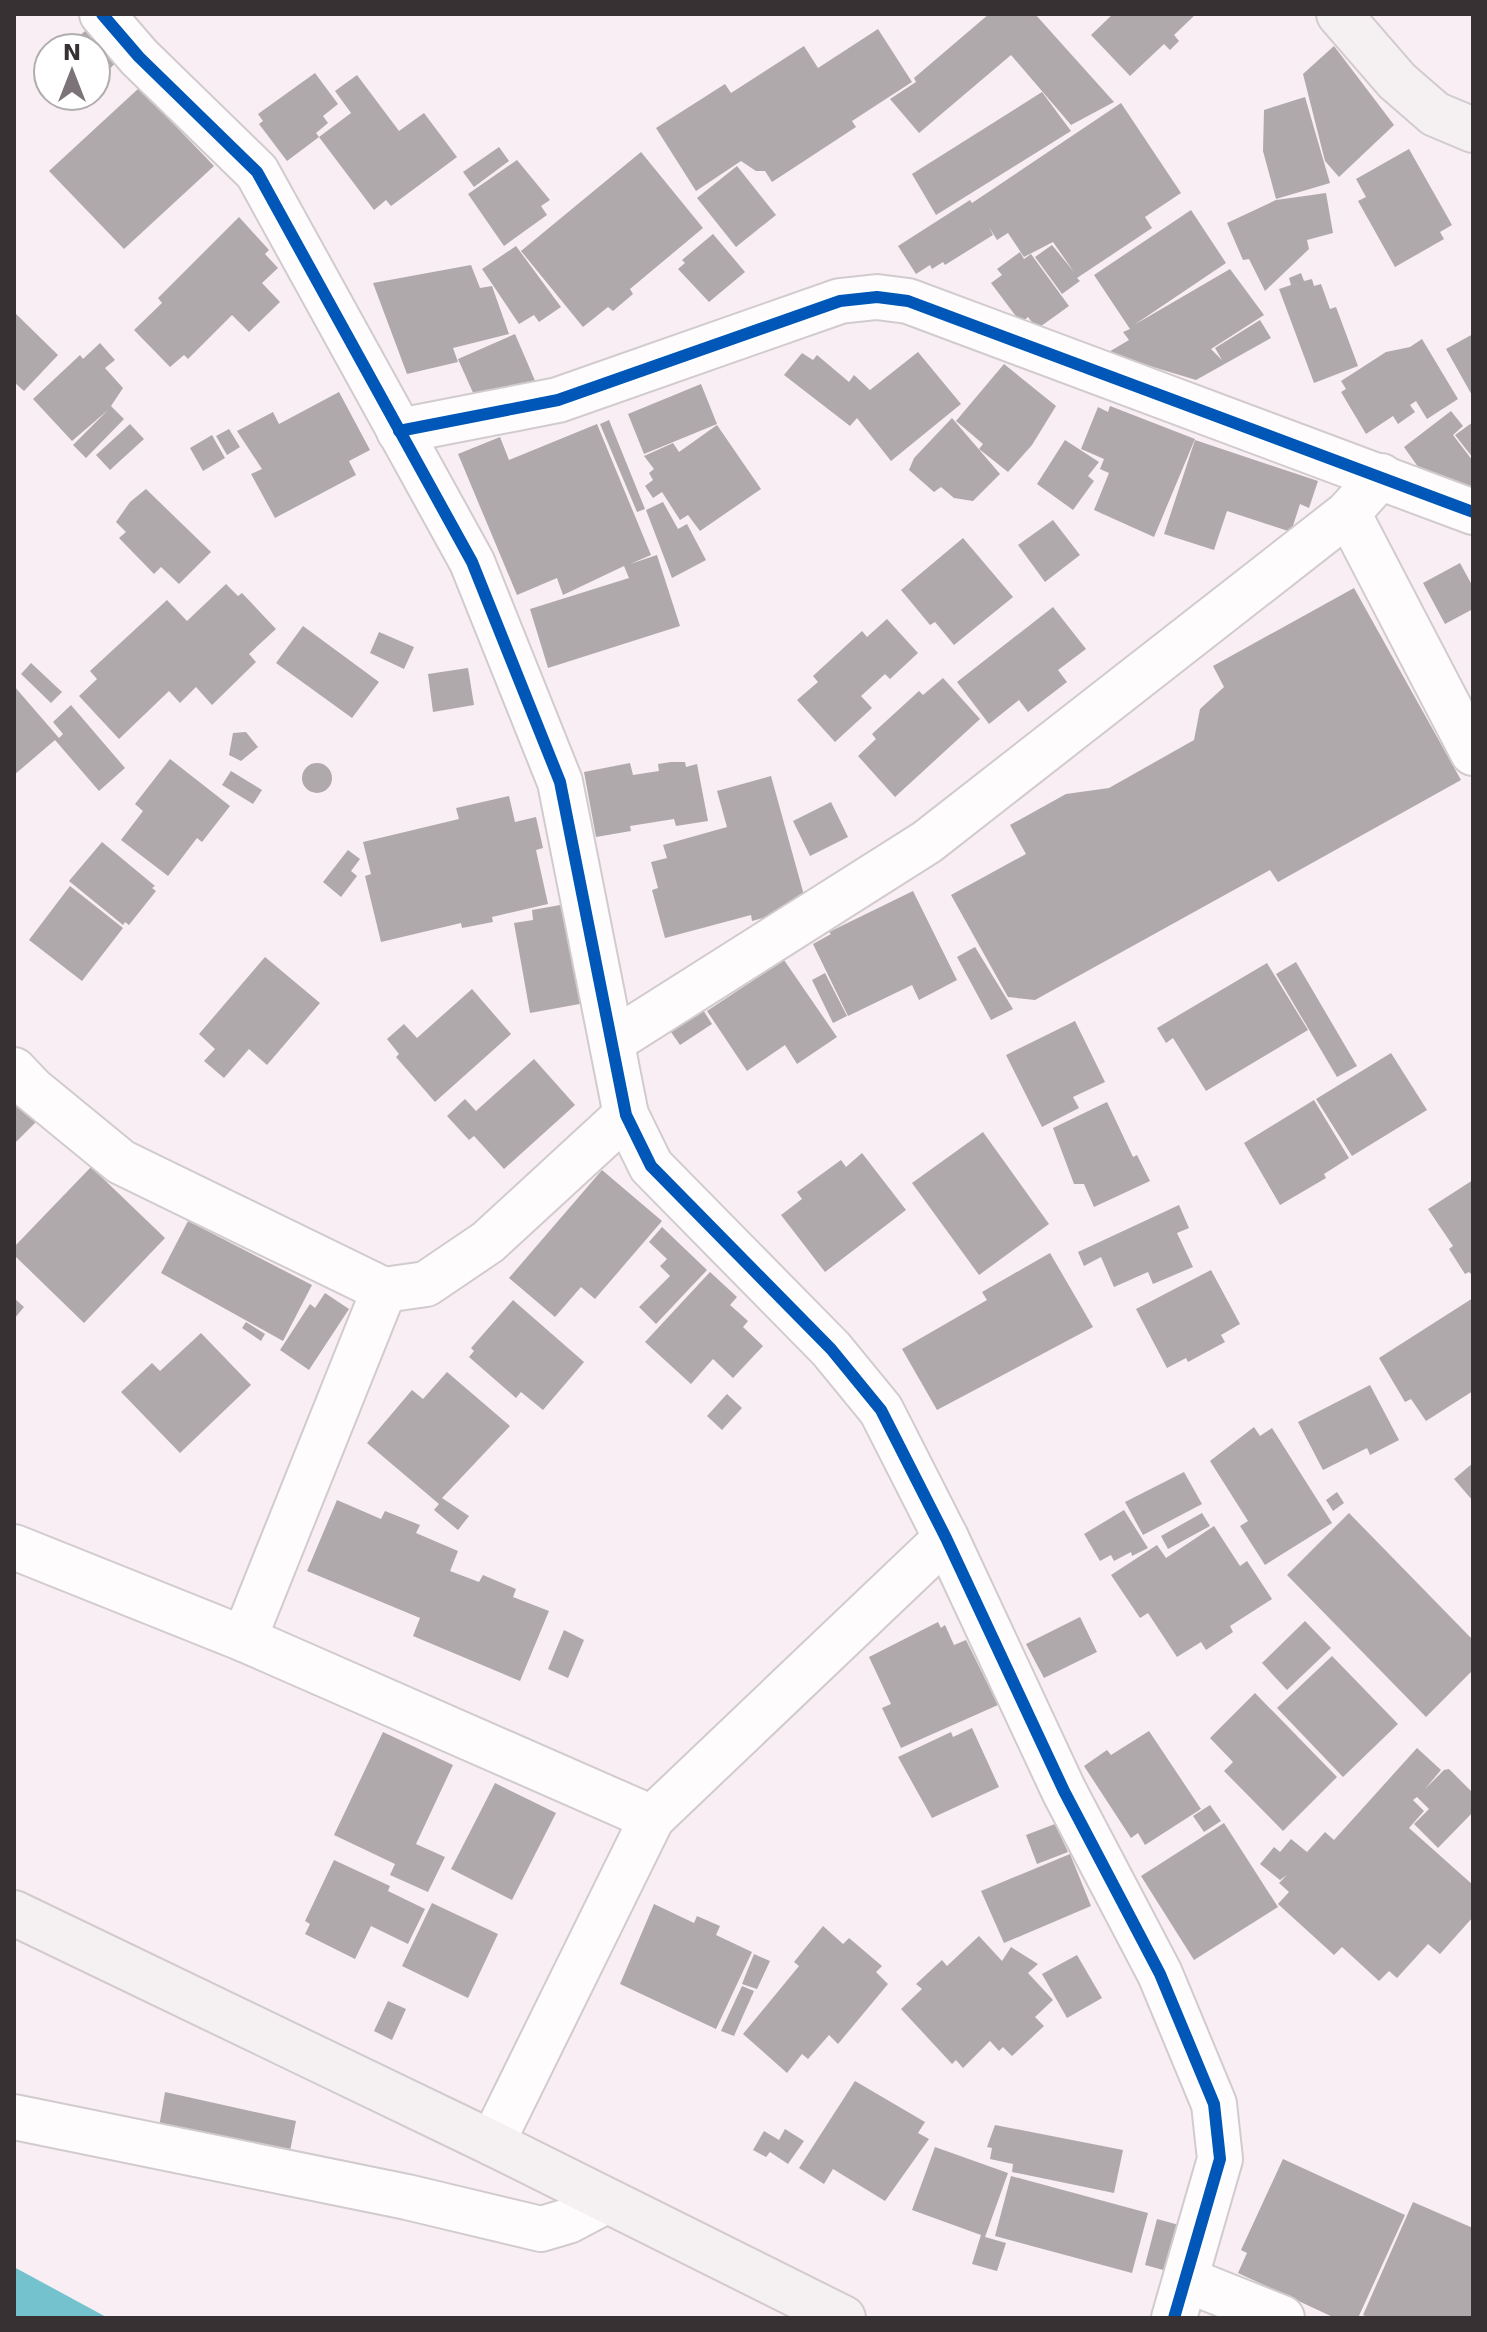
<svg xmlns="http://www.w3.org/2000/svg" width="1487" height="2332" font-family="'DejaVu Sans',sans-serif">
<style>
.water{fill:#73c2ce}
.building{fill:#afa9ac}
.lines{fill:none;stroke-linecap:round;stroke-linejoin:round}
.street-casing{stroke:#d2cbce;stroke-width:48}
.secondary-casing{stroke:#d2cbce;stroke-width:48}
.street{stroke:#fefcfd;stroke-width:44}
.secondary{stroke:#f5f0f2;stroke-width:44}
.cycleway-casing{stroke:#fff;stroke-width:17}
.cycleway{stroke:#0057b8;stroke-width:12}
</style>
<rect width="100%" height="100%" fill="#f8eef3"/>
<polygon class="water" points="14,2267 108,2318 14,2318"/>
<g class="building">
<polygon points="989,14 1035,14 1114,102 1071,125 1011,55 919,133 890,99 916,82 914,78"/>
<polygon points="1113,14 1196,14 1174,35 1179,41 1170,50 1164,44 1130,76 1091,35"/>
<polygon points="878,29 912,82 852,121 856,127 772,182 765,171 756,171 741,161 696,191 656,128 725,84 731,93 804,46 818,68"/>
<polygon points="85,31 116,62 99,81 96,78 96,48 80,48 74,41"/>
<polygon points="1334,46 1394,125 1339,177 1325,161 1303,74"/>
<polygon points="315,73 338,104 323,116 328,123 316,133 319,137 287,161 259,124 263,121 258,114"/>
<polygon points="357,75 399,131 424,113 457,157 391,206 386,200 374,210 319,137 351,113 335,91"/>
<polygon points="139,88 214,166 124,249 49,171"/>
<polygon points="1042,92 1071,131 936,215 912,174"/>
<polygon points="1305,97 1330,183 1276,199 1263,151 1264,110"/>
<polygon points="1121,103 1181,193 1145,217 1152,228 1077,278 1080,281 1062,294 1035,257 1052,245 1074,272 1053,242 1024,257 1008,233 997,240 989,227 993,235 945,265 943,262 932,269 930,265 916,274 898,246 970,200 972,203"/>
<polygon points="499,147 509,161 474,187 463,172"/>
<polygon points="1409,149 1452,225 1440,232 1444,239 1395,267 1358,201 1366,197 1356,179"/>
<polygon points="641,152 703,228 630,289 633,294 613,311 608,307 583,327 521,251"/>
<polygon points="517,160 550,200 541,206 547,215 504,246 468,194"/>
<polygon points="737,166 776,215 736,247 697,198"/>
<polygon points="1326,193 1333,233 1307,240 1309,249 1265,291 1249,259 1243,260 1227,223 1276,200"/>
<polygon points="1191,210 1226,263 1134,325 1230,269 1264,315 1211,349 1222,360 1215,348 1260,320 1271,338 1196,380 1107,353 1129,340 1123,332 1130,329 1094,275"/>
<polygon points="239,217 269,250 265,254 278,268 262,283 280,302 249,332 232,315 188,359 184,355 170,367 134,330 162,303 158,298"/>
<polygon points="713,234 745,272 709,302 678,269 685,263 682,260"/>
<polygon points="516,246 561,307 539,322 534,315 519,324 482,269"/>
<polygon points="1020,252 1024,259 1031,254 1069,306 1037,329 1028,317 1021,323 991,283 1002,275 997,269"/>
<polygon points="471,265 480,288 492,286 509,334 453,348 458,362 407,374 373,283"/>
<polygon points="1301,273 1304,281 1312,279 1314,286 1321,284 1330,309 1336,307 1358,366 1314,383 1279,289 1291,285 1289,278"/>
<polygon points="14,312 58,355 24,391 14,382"/>
<polygon points="515,334 536,383 478,404 458,359"/>
<polygon points="1473,334 1473,397 1446,349"/>
<polygon points="1422,339 1458,399 1427,419 1416,401 1410,405 1415,412 1398,424 1393,416 1366,434 1341,392 1346,389 1341,381 1386,352 1410,347"/>
<polygon points="100,343 115,360 105,368 123,388 111,406 124,419 86,458 73,445 108,410 72,441 33,399 80,355 83,359"/>
<polygon points="918,352 961,404 891,461 857,418 850,426 784,375 802,353 813,360 817,355 849,382 854,375 870,390"/>
<polygon points="1004,364 1056,406 1032,445 1008,472 979,449 983,444 956,421"/>
<polygon points="701,384 717,424 644,454 628,414"/>
<polygon points="339,392 370,450 349,461 356,475 275,518 251,474 262,469 237,431 273,412 279,424"/>
<polygon points="1110,406 1195,439 1154,537 1094,510 1109,473 1100,469 1104,459 1081,449 1098,407 1108,412"/>
<polygon points="1451,411 1463,426 1453,435 1473,461 1473,484 1463,491 1428,481 1404,447"/>
<polygon points="952,418 1000,474 973,501 954,498 941,487 934,492 909,470 914,458"/>
<polygon points="609,420 645,509 637,512 600,424"/>
<polygon points="1473,422 1473,458 1455,435"/>
<polygon points="130,424 144,439 110,470 96,455"/>
<polygon points="597,424 651,555 630,564 657,555 680,626 548,668 530,609 629,578 624,566 563,595 557,578 517,595 458,454 500,437 509,460"/>
<polygon points="717,425 761,489 700,531 688,515 680,520 662,492 653,498 645,486 653,480 649,473 654,469 644,456 673,443 679,452"/>
<polygon points="229,429 240,447 227,455 216,436"/>
<polygon points="212,435 225,458 203,471 190,448"/>
<polygon points="1065,440 1099,462 1088,476 1094,481 1073,510 1037,484"/>
<polygon points="1195,440 1318,481 1309,508 1300,504 1291,532 1227,511 1214,550 1164,534"/>
<polygon points="146,489 211,552 179,584 161,567 154,574 119,538 126,532 116,522 130,502"/>
<polygon points="663,502 678,529 687,524 706,560 672,578 646,510"/>
<polygon points="1053,520 1080,555 1045,582 1018,545"/>
<polygon points="963,538 1013,597 954,645 935,622 930,625 901,590"/>
<polygon points="1460,563 1473,587 1473,609 1445,624 1423,583"/>
<polygon points="226,584 238,596 242,593 276,629 249,654 256,662 212,705 196,687 180,703 169,691 119,739 79,696 97,679 90,671 167,600 187,621"/>
<polygon points="1354,588 1461,780 1278,882 1270,870 1035,1000 1008,997 951,895 1026,854 1010,825 1066,794 1109,788 1194,740 1200,709 1224,687 1213,666"/>
<polygon points="1053,607 1086,649 1058,670 1067,682 1028,712 1019,700 989,724 957,682"/>
<polygon points="887,619 918,653 890,679 885,674 861,696 872,708 835,742 797,700 818,682 813,676 862,631 867,637"/>
<polygon points="303,626 379,682 352,718 276,663"/>
<polygon points="379,632 414,647 404,669 370,653"/>
<polygon points="31,663 62,692 51,703 21,674"/>
<polygon points="468,668 474,705 433,712 428,674"/>
<polygon points="943,678 980,719 895,797 858,756 876,739 872,734 919,691 923,695"/>
<polygon points="14,686 59,738 63,734 53,722 71,705 125,768 99,791 55,740 14,775"/>
<polygon points="246,732 258,747 241,761 229,755 233,733"/>
<polygon points="170,759 230,806 202,842 197,838 168,876 121,840 143,811 135,804"/>
<polygon points="671,762 685,762 686,767 697,764 708,821 676,826 674,819 630,826 631,831 596,837 584,772 630,763 633,775 659,771 658,764"/>
<circle cx="317" cy="778" r="15"/>
<polygon points="231,771 262,790 253,804 222,785"/>
<polygon points="771,776 807,906 752,921 751,915 665,938 652,890 658,888 651,862 667,858 663,845 727,827 717,791"/>
<polygon points="509,796 515,822 536,817 543,848 536,850 548,904 492,917 493,922 462,928 461,923 381,942 365,876 371,874 363,842 459,819 456,808"/>
<polygon points="831,802 848,837 810,856 793,821"/>
<polygon points="102,842 155,886 152,888 156,891 129,925 125,922 123,925 69,881"/>
<polygon points="348,850 360,859 351,871 357,876 341,897 323,882"/>
<polygon points="70,886 123,928 82,981 29,940"/>
<polygon points="913,891 957,980 919,1000 912,985 848,1016 813,944 831,934 829,932"/>
<polygon points="566,904 585,1003 530,1013 514,923 533,920 532,910"/>
<polygon points="975,947 1013,1009 991,1020 957,957"/>
<polygon points="265,957 320,1003 267,1065 249,1049 224,1078 204,1061 215,1049 199,1034"/>
<polygon points="784,960 837,1037 797,1064 785,1045 747,1071 707,1011"/>
<polygon points="1296,962 1357,1066 1337,1077 1276,974"/>
<polygon points="1267,963 1308,1030 1206,1091 1173,1038 1166,1043 1157,1028"/>
<polygon points="825,973 847,1016 833,1023 812,980"/>
<polygon points="472,989 511,1034 435,1102 396,1057 399,1054 387,1039 404,1024 417,1038"/>
<polygon points="703,1010 712,1024 680,1045 671,1032"/>
<polygon points="1075,1021 1105,1082 1073,1097 1079,1108 1042,1127 1006,1055"/>
<polygon points="1391,1053 1427,1110 1352,1156 1316,1099"/>
<polygon points="534,1059 575,1105 504,1169 474,1136 469,1140 447,1116 465,1099 476,1111"/>
<polygon points="14,1099 36,1122 14,1144"/>
<polygon points="1314,1100 1349,1158 1324,1174 1326,1178 1280,1205 1244,1143"/>
<polygon points="1107,1102 1133,1157 1137,1155 1150,1181 1094,1207 1084,1184 1074,1184 1053,1128"/>
<polygon points="983,1132 1049,1224 979,1275 912,1183"/>
<polygon points="862,1153 906,1210 825,1272 781,1215 802,1199 797,1192 841,1160 846,1167"/>
<polygon points="91,1167 165,1238 84,1323 14,1255 14,1247"/>
<polygon points="602,1170 662,1221 595,1299 581,1287 555,1317 509,1278"/>
<polygon points="1473,1180 1473,1276 1469,1272 1465,1274 1449,1249 1453,1246 1428,1209"/>
<polygon points="1179,1205 1189,1228 1177,1233 1193,1267 1153,1284 1148,1272 1114,1287 1101,1257 1084,1266 1078,1252"/>
<polygon points="188,1221 312,1285 283,1341 161,1273"/>
<polygon points="662,1227 707,1270 656,1324 639,1307 670,1276 660,1266 667,1259 649,1242"/>
<polygon points="1050,1253 1093,1327 937,1410 902,1349 987,1300 982,1292"/>
<polygon points="1211,1270 1240,1324 1221,1335 1225,1342 1188,1362 1186,1358 1167,1368 1136,1309"/>
<polygon points="710,1272 737,1297 730,1305 748,1321 743,1327 763,1346 733,1378 713,1359 691,1384 645,1342"/>
<polygon points="325,1293 349,1309 309,1370 280,1350 310,1304 315,1308"/>
<polygon points="14,1298 24,1307 14,1319"/>
<polygon points="1473,1298 1473,1391 1426,1421 1411,1399 1405,1402 1379,1358"/>
<polygon points="513,1300 584,1362 543,1410 521,1392 516,1398 469,1357 474,1351 471,1348"/>
<polygon points="246,1322 265,1334 261,1341 242,1328"/>
<polygon points="201,1333 251,1385 180,1453 121,1392 152,1363 160,1371"/>
<polygon points="447,1372 510,1426 442,1498 469,1516 458,1530 434,1510 439,1504 367,1443 412,1390 423,1399"/>
<polygon points="1370,1385 1399,1440 1370,1455 1367,1448 1323,1470 1298,1422"/>
<polygon points="727,1394 742,1408 722,1430 707,1416"/>
<polygon points="1254,1427 1260,1436 1272,1428 1332,1523 1265,1565 1240,1526 1248,1521 1210,1461"/>
<polygon points="1473,1463 1473,1501 1454,1479"/>
<polygon points="1184,1472 1202,1504 1143,1535 1125,1502"/>
<polygon points="1337,1492 1344,1503 1333,1511 1326,1500"/>
<polygon points="337,1500 381,1519 385,1511 420,1525 416,1533 458,1551 450,1571 479,1582 483,1575 516,1589 513,1597 549,1611 520,1681 413,1636 420,1618 307,1571"/>
<polygon points="1124,1510 1148,1548 1132,1556 1131,1552 1114,1561 1111,1555 1100,1561 1084,1534"/>
<polygon points="1202,1513 1210,1526 1168,1549 1161,1536"/>
<polygon points="1349,1513 1473,1640 1473,1670 1426,1717 1287,1575"/>
<polygon points="1214,1526 1240,1566 1247,1561 1272,1599 1230,1626 1233,1632 1206,1650 1201,1642 1177,1657 1148,1613 1140,1618 1111,1575 1157,1545 1166,1558"/>
<polygon points="1080,1617 1097,1652 1044,1678 1026,1644"/>
<polygon points="1305,1621 1331,1648 1287,1690 1262,1663"/>
<polygon points="938,1622 941,1628 945,1625 954,1645 966,1640 998,1705 901,1748 882,1708 891,1704 869,1657"/>
<polygon points="564,1630 584,1640 568,1678 548,1669"/>
<polygon points="1332,1656 1398,1724 1343,1777 1277,1708"/>
<polygon points="1255,1693 1337,1777 1283,1831 1224,1771 1233,1762 1210,1738"/>
<polygon points="972,1728 999,1787 932,1818 898,1757 951,1732 953,1737"/>
<polygon points="1149,1731 1201,1809 1145,1845 1138,1833 1131,1838 1084,1766 1107,1750 1111,1755"/>
<polygon points="383,1732 453,1765 416,1844 445,1857 428,1892 390,1875 395,1864 334,1835"/>
<polygon points="1417,1748 1441,1770 1425,1789 1444,1770 1449,1769 1473,1793 1473,1812 1438,1848 1414,1824 1429,1809 1417,1797 1413,1800 1424,1811 1409,1828 1473,1885 1473,1917 1440,1954 1428,1944 1397,1978 1389,1971 1379,1981 1342,1947 1334,1955 1278,1904 1289,1892 1279,1883 1287,1875 1280,1880 1260,1864 1274,1847 1280,1852 1291,1839 1307,1852 1325,1832 1334,1840"/>
<polygon points="495,1783 556,1813 512,1900 451,1869"/>
<polygon points="1210,1805 1221,1821 1204,1832 1193,1816"/>
<polygon points="1224,1823 1278,1907 1194,1960 1141,1876"/>
<polygon points="1055,1824 1068,1852 1037,1864 1026,1835"/>
<polygon points="1070,1854 1091,1906 1004,1943 981,1891"/>
<polygon points="334,1860 390,1886 388,1891 425,1909 408,1944 371,1926 355,1959 305,1934 310,1924 305,1921"/>
<polygon points="432,1903 498,1934 468,1998 402,1966"/>
<polygon points="654,1904 694,1923 697,1916 720,1926 716,1935 752,1952 716,2029 620,1984"/>
<polygon points="823,1926 843,1944 849,1938 882,1966 876,1972 888,1984 838,2044 829,2035 808,2059 802,2054 787,2073 743,2034 799,1966 794,1962"/>
<polygon points="979,1936 1002,1961 1011,1947 1038,1964 1028,1973 1053,2000 1035,2017 1044,2026 1012,2056 1003,2047 999,2051 990,2041 963,2068 956,2060 952,2064 901,2009 922,1989 916,1984 942,1960 947,1966"/>
<polygon points="754,1954 770,1961 757,1989 742,1984"/>
<polygon points="1077,1955 1102,1998 1067,2018 1042,1974"/>
<polygon points="742,1986 754,1991 734,2036 721,2031"/>
<polygon points="388,2001 406,2009 392,2040 374,2031"/>
<polygon points="855,2081 925,2122 918,2133 929,2139 885,2201 833,2169 824,2184 799,2168"/>
<polygon points="165,2092 296,2121 290,2151 159,2127"/>
<polygon points="995,2125 1123,2150 1114,2193 1012,2172 1013,2164 990,2159 992,2148 987,2147"/>
<polygon points="785,2129 804,2141 788,2164 770,2152 766,2157 753,2150 764,2131 779,2140"/>
<polygon points="935,2147 1008,2173 985,2237 1006,2243 997,2271 972,2264 981,2235 912,2210"/>
<polygon points="1283,2159 1405,2215 1358,2318 1335,2318 1238,2273 1247,2253 1241,2250"/>
<polygon points="1011,2176 1148,2213 1132,2273 995,2236"/>
<polygon points="1413,2202 1473,2228 1473,2318 1371,2318 1363,2315"/>
<polygon points="1157,2219 1179,2225 1167,2271 1145,2265"/>
</g>
<g class="lines">
<g class="street-casing">
<g id="street">
<polyline points="102,14 139,57 257,172 472,562 560,782 626,1115 651,1166 831,1349 881,1410 946,1538 1064,1791 1160,1974 1214,2104 1220,2159 1174,2318"/>
<polyline points="399,431 558,400 840,301 877,297 908,301 1473,512"/>
<polyline points="1348,513 1473,753"/>
<polyline points="613,1041 927,842 1348,513 1381,476"/>
<polyline points="14,1070 32,1089 121,1162 384,1290 426,1284 488,1242 626,1115"/>
<polyline points="14,1547 244,1639 652,1818"/>
<polyline points="244,1639 384,1290"/>
<polyline points="14,2117 407,2197 541,2229 568,2221 604,2202"/>
<polyline points="492,2143 652,1818 946,1538"/>
<polyline points="1187,2280 1282,2318"/>
</g>
</g>
<g class="secondary-casing">
<g id="secondary">
<polyline points="1339,14 1397,81 1435,114 1473,130"/>
<polyline points="14,1913 492,2143 843,2318"/>
</g>
</g>
<use href="#street" class="street"/>
<use href="#secondary" class="secondary"/>
<g class="cycleway-casing">
<g id="cycleway">
<polyline points="102,14 139,57 257,172 472,562 560,782 626,1115 651,1166 831,1349 881,1410 946,1538 1064,1791 1160,1974 1214,2104 1220,2159 1174,2318"/>
<polyline points="399,431 558,400 840,301 877,297 908,301 1473,512"/>
</g>
</g>
<use href="#cycleway" class="cycleway"/>
</g>
<rect width="1487" height="2332" fill="none" stroke="#373134" stroke-width="32"/>
<g transform="translate(72 72)"><circle r="38" fill="#ffffff" stroke="#afadae" stroke-width="2"/>
<path d="M0-6L14 30L0 20L-14 30Z" fill="#7b7377"/>
<text y="-12" font-size="22" font-weight="bold" text-anchor="middle" fill="#373134">N</text>
</g>
</svg>
